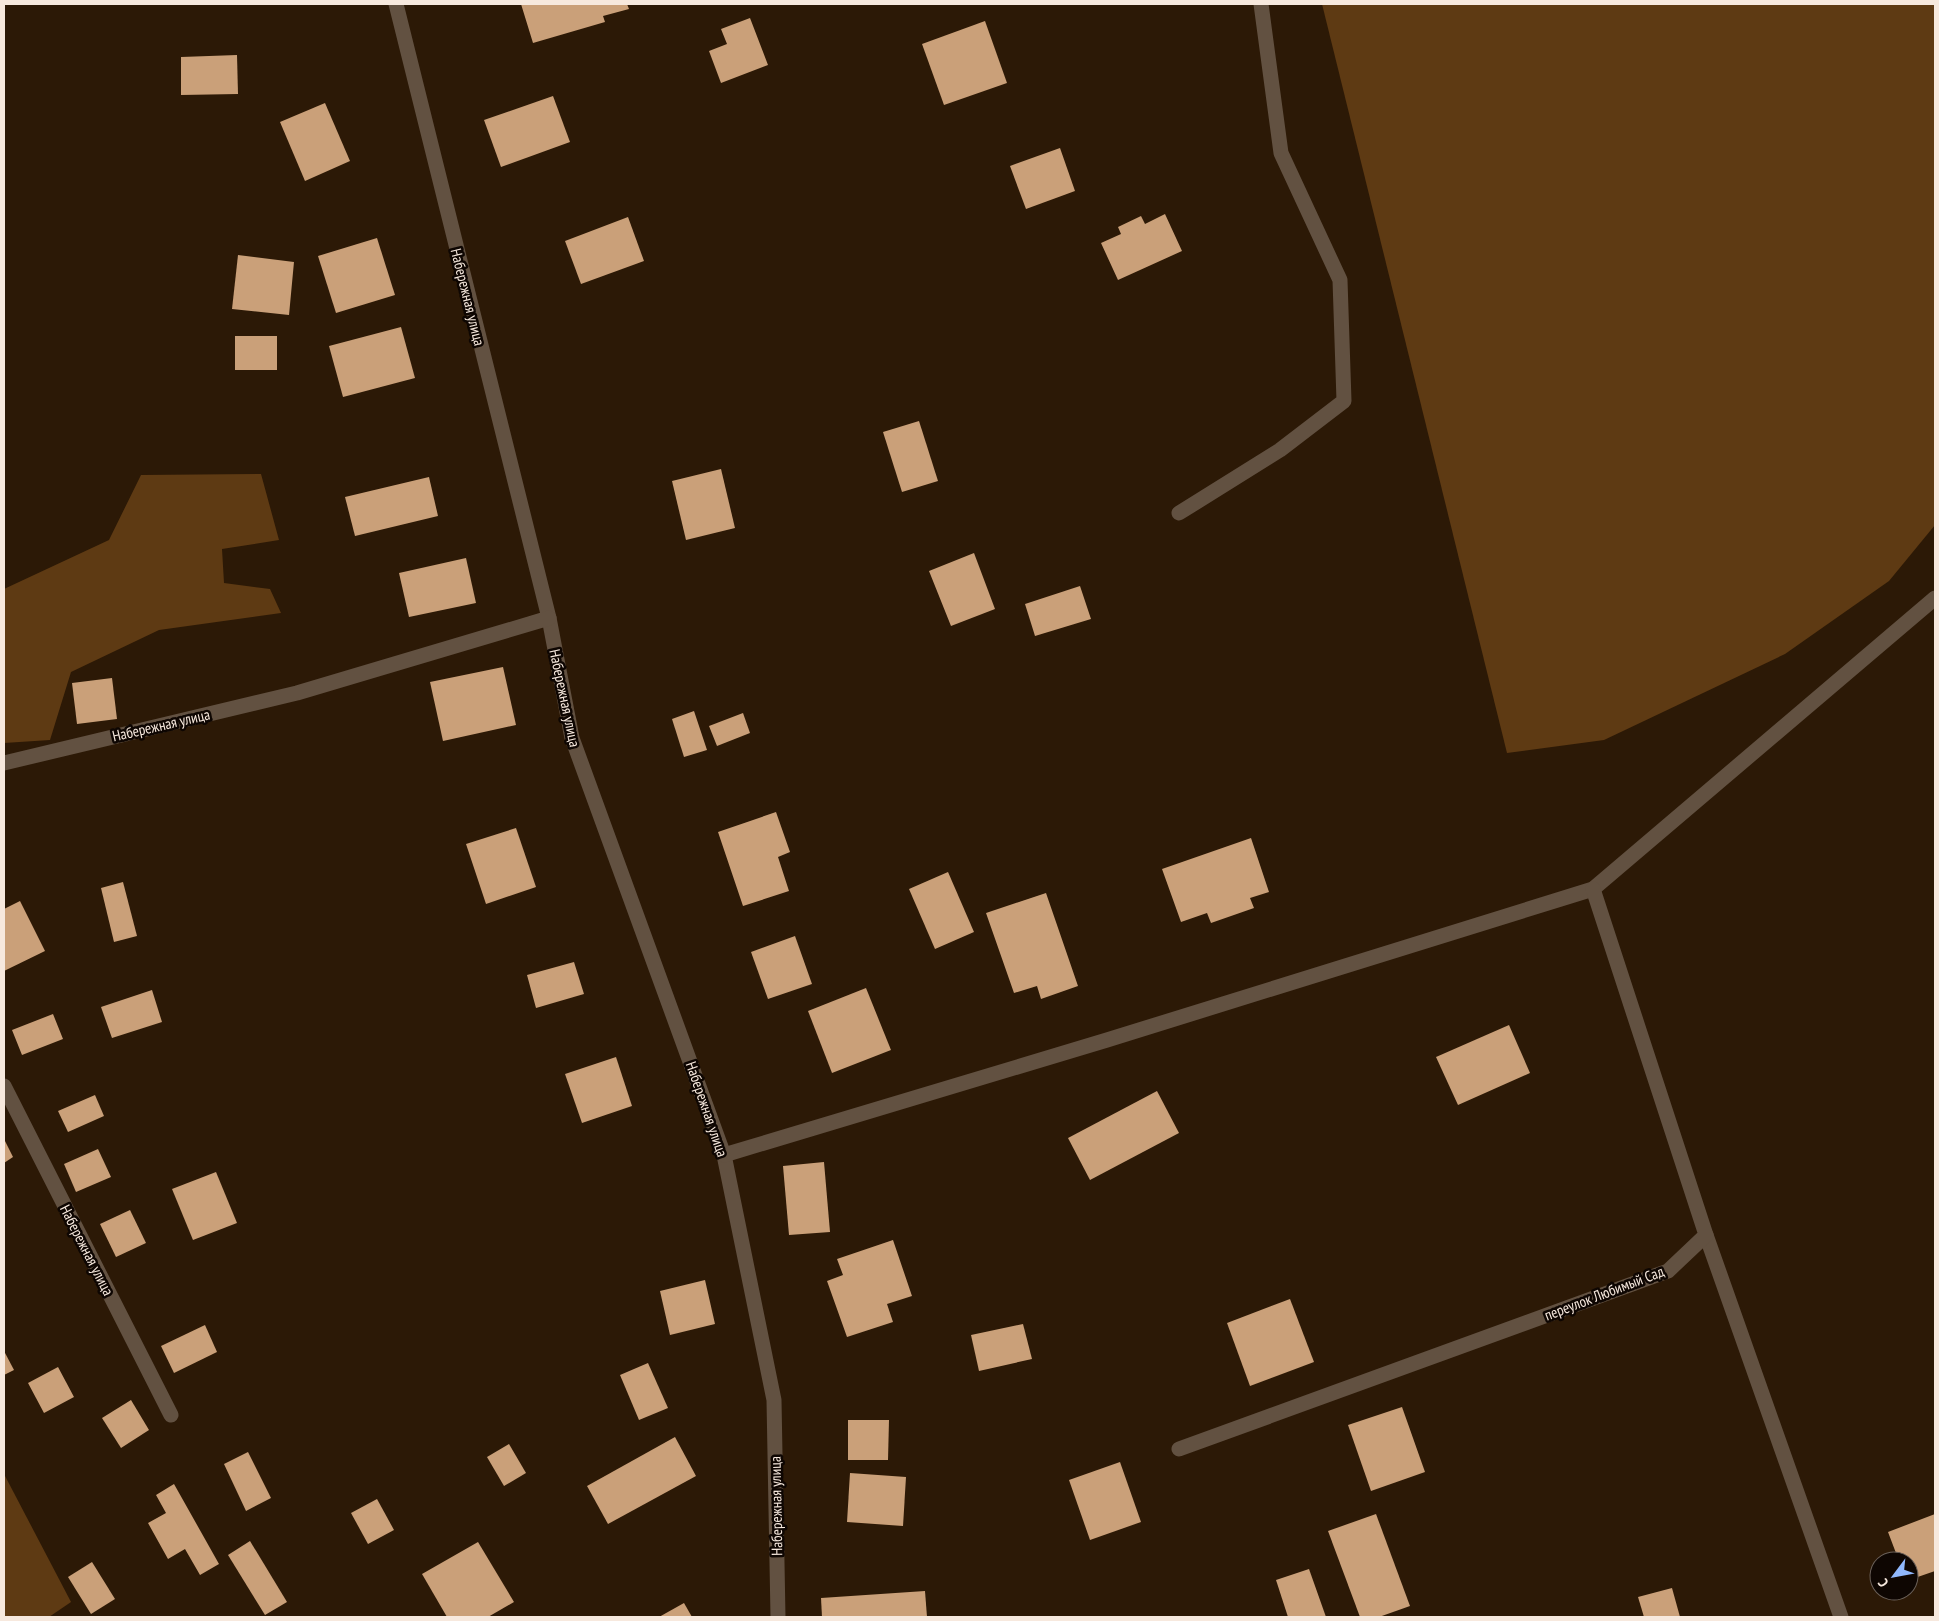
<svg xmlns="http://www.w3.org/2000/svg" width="1939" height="1621" font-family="'PT Sans Narrow',sans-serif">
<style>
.forest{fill:#5e3a13}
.building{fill:#caa079}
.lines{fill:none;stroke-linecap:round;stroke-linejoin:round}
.service{stroke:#625141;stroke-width:15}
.minor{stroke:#625141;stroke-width:15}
.labels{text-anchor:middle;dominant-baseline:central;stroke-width:5;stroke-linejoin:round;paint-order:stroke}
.street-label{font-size:15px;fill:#f7e9de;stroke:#0e0602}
</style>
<rect width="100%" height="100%" fill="#2c1906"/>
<g class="forest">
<polygon points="1322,4 1935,4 1935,525 1889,581 1785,654 1604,740 1507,753"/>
<polygon points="261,474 279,540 222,549 224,583 270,589 281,613 159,630 71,672 50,740 4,743 4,589 109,540 141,475"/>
<polygon points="4,1474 71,1602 49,1617 4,1617"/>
</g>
<g class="building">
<polygon points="521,4 627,4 629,9 603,16 605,22 533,43"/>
<polygon points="750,18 768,65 721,83 709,51 727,44 721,29"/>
<polygon points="985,21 1007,83 944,105 922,44"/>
<polygon points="237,55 238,94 181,95 181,57"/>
<polygon points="553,96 570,142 501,167 484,120"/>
<polygon points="325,103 350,161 305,181 280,122"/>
<polygon points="1060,148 1075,191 1026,209 1010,166"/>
<polygon points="1165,214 1182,251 1118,280 1101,243 1121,234 1118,227 1141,216 1145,224"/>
<polygon points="628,217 644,261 581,284 565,241"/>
<polygon points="377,238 395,295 336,313 318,256"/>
<polygon points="238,255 294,262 289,315 232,309"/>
<polygon points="401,327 415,378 343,397 329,346"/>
<rect x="235" y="336" width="42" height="34"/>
<polygon points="919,421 938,481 902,492 883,432"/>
<polygon points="721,469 735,528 686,540 672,481"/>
<polygon points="429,477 438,516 355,536 345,497"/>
<polygon points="974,553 995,609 951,626 929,571"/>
<polygon points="466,558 476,603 409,617 399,573"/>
<polygon points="1080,586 1091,619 1035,636 1025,604"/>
<polygon points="503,667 516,725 443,741 430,682"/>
<polygon points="112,678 117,719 77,724 72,683"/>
<polygon points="694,711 707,750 684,757 672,719"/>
<polygon points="743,713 750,733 717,746 709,726"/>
<polygon points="776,812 790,852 778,857 789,891 743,906 718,832"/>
<polygon points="516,828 536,887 486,904 466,844"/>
<polygon points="1251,838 1269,892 1250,898 1254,908 1211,923 1207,913 1181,922 1162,869"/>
<polygon points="948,872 974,932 935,949 909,889"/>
<polygon points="123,882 137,936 114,942 101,888"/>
<polygon points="1046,893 1078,986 1041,999 1037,986 1014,993 986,913"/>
<polygon points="20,901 45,951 4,971 4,909"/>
<polygon points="795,936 812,984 768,999 751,952"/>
<polygon points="574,962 584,994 536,1008 527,975"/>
<polygon points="866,988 891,1050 832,1073 808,1011"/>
<polygon points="152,990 162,1022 112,1038 101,1007"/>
<polygon points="53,1014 63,1039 22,1055 12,1030"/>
<polygon points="1509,1025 1530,1073 1458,1105 1436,1057"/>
<polygon points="616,1057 632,1106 582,1123 565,1074"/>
<polygon points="1157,1091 1179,1133 1090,1180 1068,1138"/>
<polygon points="95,1095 104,1116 68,1132 58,1111"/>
<polygon points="4,1139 13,1157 4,1163"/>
<polygon points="98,1149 111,1177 76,1192 64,1164"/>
<polygon points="824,1162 830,1232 789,1235 783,1166"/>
<polygon points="216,1172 237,1223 193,1240 172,1189"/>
<polygon points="130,1210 146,1243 116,1257 100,1224"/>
<polygon points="893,1240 912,1296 887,1304 893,1322 847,1337 827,1281 843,1275 837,1259"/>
<polygon points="705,1280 715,1324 670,1335 660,1291"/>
<polygon points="1290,1299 1314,1362 1250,1386 1227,1323"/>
<polygon points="1023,1324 1032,1359 979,1371 971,1335"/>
<polygon points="205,1325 217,1352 174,1373 161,1346"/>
<polygon points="4,1351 14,1370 4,1375"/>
<polygon points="648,1363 668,1408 639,1420 620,1375"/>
<polygon points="58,1367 74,1397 44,1413 28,1383"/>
<polygon points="131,1400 149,1430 121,1448 102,1418"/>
<polygon points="1402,1407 1425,1472 1371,1491 1348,1425"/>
<polygon points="848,1420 889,1420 888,1460 848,1460"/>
<polygon points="675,1437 696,1476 608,1524 587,1486"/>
<polygon points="509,1444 526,1473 504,1486 487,1457"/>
<polygon points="248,1452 271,1498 246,1511 224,1464"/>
<polygon points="1120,1462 1141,1522 1090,1540 1069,1480"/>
<polygon points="850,1473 906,1477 903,1526 847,1522"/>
<polygon points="174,1484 219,1564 200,1575 185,1549 168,1559 148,1523 166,1513 156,1495"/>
<polygon points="377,1499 394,1530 368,1544 351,1513"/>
<polygon points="1376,1514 1410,1606 1379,1617 1360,1617 1328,1531"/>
<polygon points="1935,1514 1935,1571 1909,1580 1909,1561 1899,1561 1888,1532"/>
<polygon points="250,1541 287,1602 265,1615 228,1555"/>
<polygon points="478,1542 514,1602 488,1617 447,1617 422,1574"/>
<polygon points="92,1562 115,1599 91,1614 68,1577"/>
<polygon points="1309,1569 1326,1617 1288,1617 1276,1580"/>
<polygon points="1672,1588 1680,1617 1644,1617 1638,1597"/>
<polygon points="925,1591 927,1617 822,1617 821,1598"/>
<polygon points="684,1603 692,1617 659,1617"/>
</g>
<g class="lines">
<g class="service">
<polyline points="1179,513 1280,450 1344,401 1340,280 1281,153 1261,4"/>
<polyline points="1706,1235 1841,1617"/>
</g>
<g class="minor">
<polyline points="396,4 549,618 572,738 724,1155 774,1400 778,1617"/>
<polyline points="4,763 297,693 549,618"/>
<polyline points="4,1086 171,1415"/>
<polyline points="724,1155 1107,1040 1593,889 1935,598"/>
<polyline points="1179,1449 1668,1271 1706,1235 1593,889"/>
</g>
</g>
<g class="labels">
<g class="street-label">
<text transform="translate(468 297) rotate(76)">Набережная улица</text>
<text transform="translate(565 698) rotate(78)">Набережная улица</text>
<text transform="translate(161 725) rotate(-13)">Набережная улица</text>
<text transform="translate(707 1109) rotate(71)">Набережная улица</text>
<text transform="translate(87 1250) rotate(63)">Набережная улица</text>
<text transform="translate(1604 1293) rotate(-21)">переулок Любимый Сад</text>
<text transform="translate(776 1506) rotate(-91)">Набережная улица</text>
</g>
</g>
<rect width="1939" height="1621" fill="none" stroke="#f7e9de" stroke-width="10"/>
<g transform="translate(1894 1576) rotate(238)"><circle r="24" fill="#0e0602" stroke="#6b615a"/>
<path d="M0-4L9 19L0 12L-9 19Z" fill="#90b8fd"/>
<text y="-8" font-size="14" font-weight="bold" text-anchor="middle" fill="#f7e9de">С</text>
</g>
</svg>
